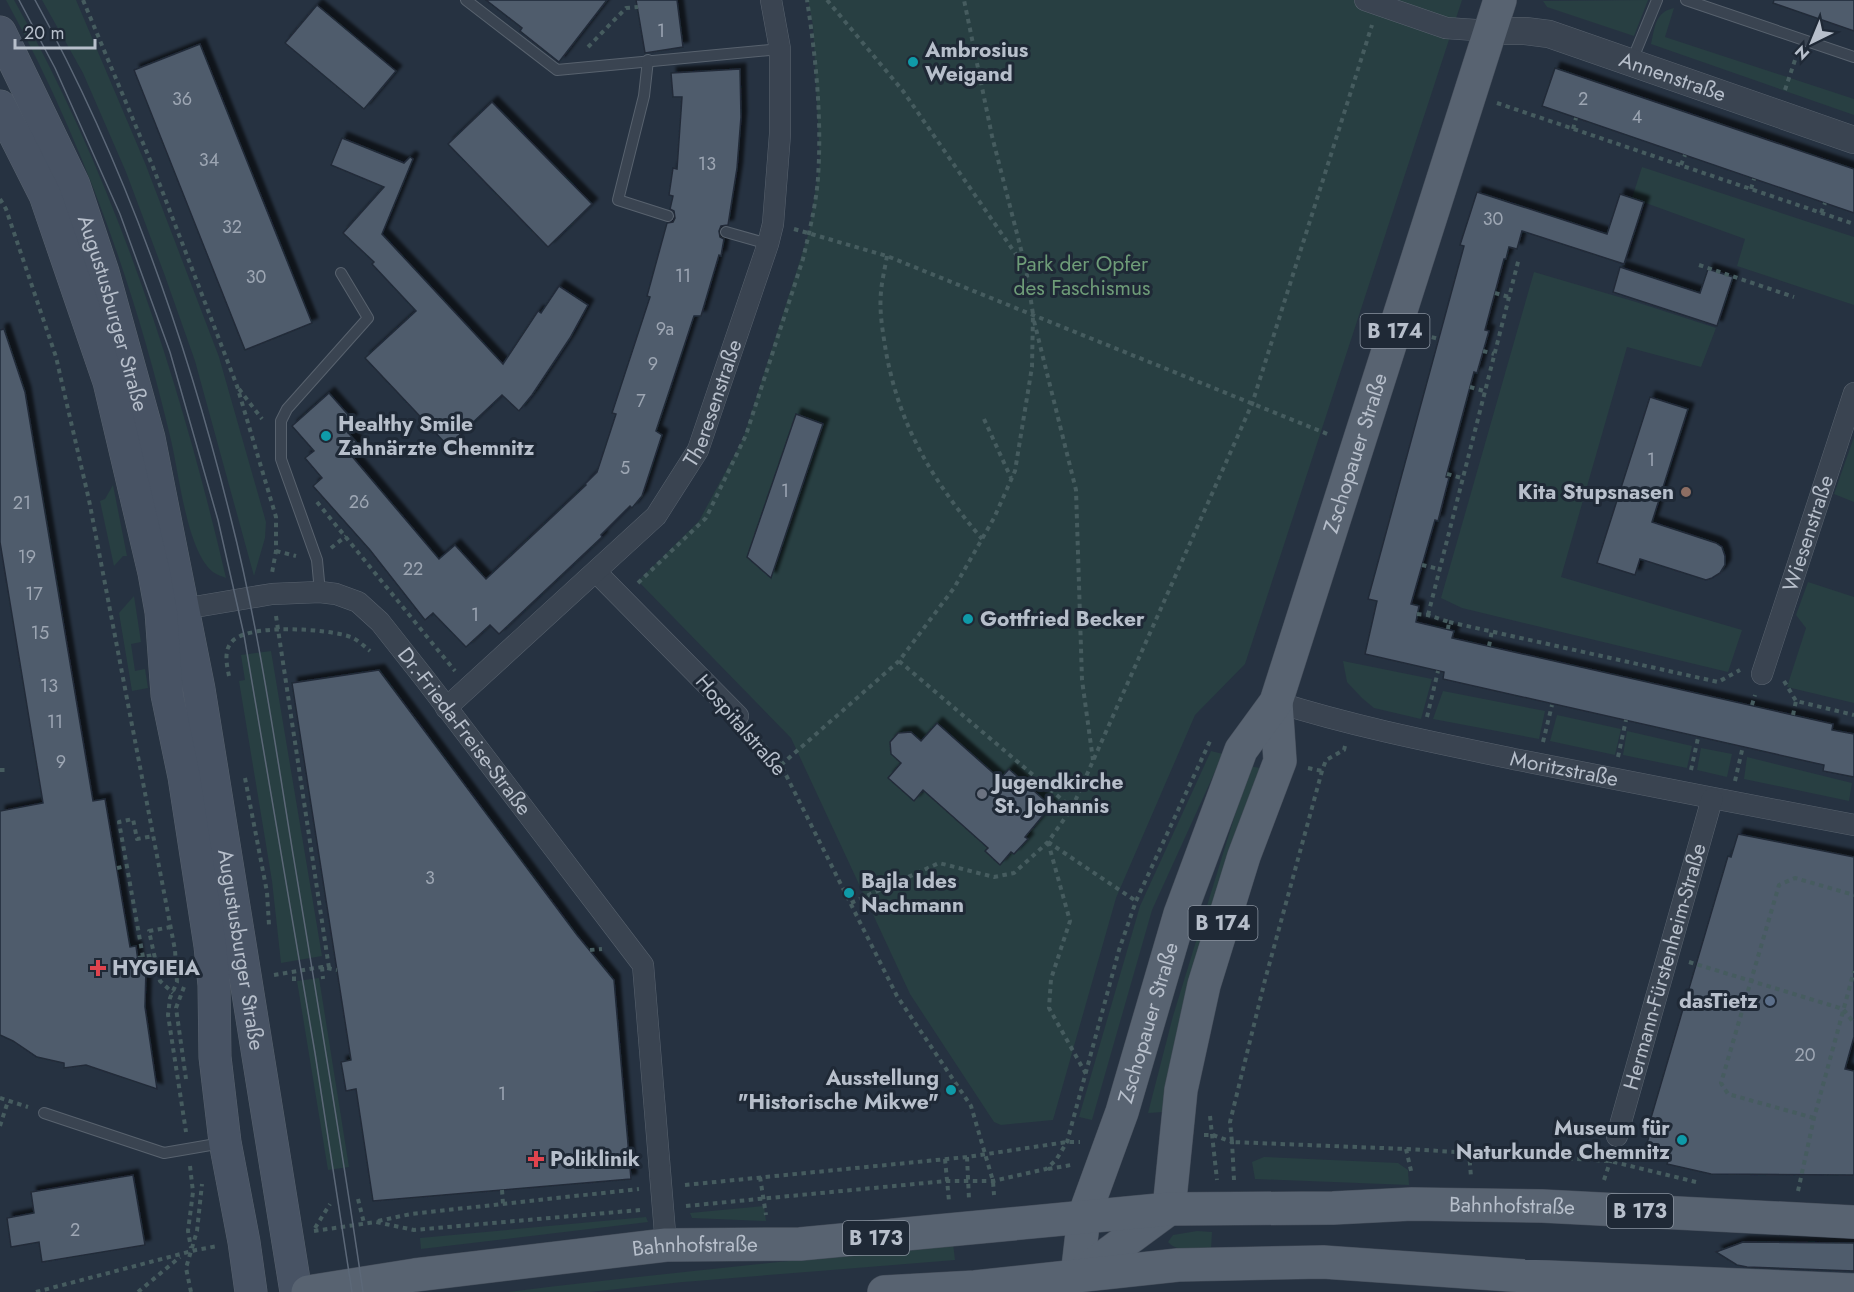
<svg xmlns="http://www.w3.org/2000/svg" width="1854" height="1292" font-family="Jost,sans-serif">
<style>
.green{fill:#283f42}
.building{fill:#4f5b6c;stroke:#212b38;stroke-width:1.5;filter:url(#shadow)}
.lines{fill:none;stroke-linecap:round;stroke-linejoin:round}
.service-casing{stroke:#58626e;stroke-width:12}
.minor-casing{stroke:#58626e;stroke-width:22}
.tertiary-casing{stroke:#58626e;stroke-width:28}
.secondary-casing{stroke:#58626e;stroke-width:33}
.primary-casing{stroke:#444d5a;stroke-width:34}
.path{stroke:#465c5f;stroke-width:4;stroke-dasharray:4.5 4.5;stroke-linecap:butt}
.service{stroke:#3a4451;stroke-width:10}
.minor{stroke:#3a4451;stroke-width:21}
.tertiary{stroke:#3a4451;stroke-width:27}
.secondary{stroke:#485364;stroke-width:32}
.primary{stroke:#586371;stroke-width:33}
.tram{stroke:#5c6878;stroke-width:1.5}
.culture-dot{fill:#0f9aa8;stroke:#1f2936;stroke-width:2}
.education-dot{fill:#8d6e63;stroke:#1f2936;stroke-width:2}
.worship-dot{fill:#6b7280;stroke:#1f2936;stroke-width:2}
.health-dot{fill:#e0444e;stroke:#1f2936;stroke-width:2}
.service-dot{fill:#5c6f8a;stroke:#1f2936;stroke-width:2}
.labels{text-anchor:middle;dominant-baseline:central;stroke-width:6;stroke-linejoin:round;paint-order:stroke}
.number-label{font-size:18px;fill:#9da6b3}
.shield{fill:#1f2936;stroke:#89929e;stroke-width:1.5}
.shield-label{font-size:20px;font-weight:bold;fill:#b7bfcb}
.poi-label{font-size:21px;font-weight:bold;fill:#b7bfcb;stroke:#1f2936;text-anchor:start}
.street-label{font-size:21px;fill:#b7bfcb;stroke:#1f2936}
.park-label{font-size:21px;fill:#6e9c78;stroke:#1f2936}
</style>
<defs>
<filter id="shadow"><feDropShadow dx="5.5" dy="-5.5" stdDeviation="1.5" flood-color="#0009"/></filter>
</defs>
<rect width="100%" height="100%" fill="#263241"/>
<g class="green">
<path d="M6,0h8c100,177 166,380 212,578 -4,-2 -9,-3 -13,-6 -27,-22 -34,-101 -43,-136 -36,-152 -89,-299 -164,-436z"/>
<polygon points="42,0 76,0 145,163 219,357 266,522 265,538 254,576 195,361 165,276 126,172 83,73"/>
<polygon points="808,0 1462,0 1245,664 1195,715 1116,898 1053,1120 1001,1125 994,1122 910,994 791,738 638,581 699,521 743,439 809,232 820,162 813,25"/>
<polygon points="1648,0 1634,36 1547,7 1543,1"/>
<path d="M1674,8l-9,29 189,62v16l-203,-71c4,-17 4,-32 23,-36z"/>
<polygon points="1642,167 1854,237 1854,305 1737,266 1745,239 1632,198"/>
<polygon points="1534,272 1636,302 1716,328 1701,367 1627,347 1561,577 1742,630 1728,672 1462,608 1441,598"/>
<polygon points="1854,437 1854,502 1834,494"/>
<polygon points="113,485 127,556 123,556 114,566 100,501 105,499"/>
<polygon points="1808,582 1854,597 1854,703 1787,687 1806,628 1796,615"/>
<polygon points="134,596 141,642 131,644 135,671 145,669 148,688 132,691 119,613"/>
<polygon points="271,651 322,956 281,963 272,881 239,681 245,680 241,655"/>
<polygon points="1343,661 1432,679 1421,719 1374,708 1362,698 1347,682"/>
<polygon points="1443,691 1545,711 1539,739 1433,719"/>
<polygon points="1557,715 1621,729 1615,755 1550,741"/>
<polygon points="1627,731 1692,746 1687,768 1623,755"/>
<polygon points="1701,748 1732,754 1727,777 1697,770"/>
<polygon points="1211,751 1223,754 1152,910 1092,1120 1079,1117 1140,906"/>
<polygon points="1747,757 1852,783 1849,801 1744,779"/>
<polygon points="1250,766 1264,769 1163,1112 1148,1113 1173,1016"/>
<polygon points="319,978 349,1167 328,1170 297,981"/>
<polygon points="1264,1157 1398,1163 1408,1170 1409,1185 1255,1179 1252,1162"/>
<polygon points="764,1206 766,1221 692,1218 690,1213"/>
<polygon points="646,1217 648,1222 421,1249 420,1238"/>
<path d="M1197,1231l15,1 -1,18c-13,-1 -34,3 -43,-8l5,-7z"/>
<path d="M953,1243l2,17 -272,22 -93,10h-83c149,-18 297,-32 446,-49z"/>
</g>
<g class="building">
<polygon points="486,0 607,0 559,62 520,31 522,28"/>
<polygon points="636,0 677,0 683,47 645,53"/>
<polygon points="1774,0 1854,0 1854,31 1773,3"/>
<polygon points="317,5 396,71 364,109 285,43"/>
<polygon points="200,44 312,323 245,350 134,70"/>
<polygon points="1555,68 1854,169 1854,213 1542,106"/>
<polygon points="740,69 741,117 737,168 728,225 721,226 719,231 720,237 724,239 721,256 719,255 701,316 694,316 670,389 656,431 662,435 642,496 632,508 630,506 601,535 602,537 499,634 490,625 466,647 433,613 425,620 370,550 313,486 322,478 305,458 314,451 292,426 329,393 352,419 343,427 359,445 350,454 439,559 455,545 486,579 586,485 585,484 597,472 616,414 612,413 650,297 647,296 667,223 673,222 675,218 674,211 670,209 673,196 669,195 673,168 677,169 682,97 673,97 671,73"/>
<polygon points="492,102 592,204 548,247 448,144"/>
<polygon points="342,138 404,163 410,157 413,159 382,234 503,364 538,311 541,313 559,286 588,305 570,338 532,395 519,411 502,395 448,446 365,358 416,311 372,264 374,262 343,233 384,187 331,165"/>
<polygon points="1477,192 1607,234 1620,194 1644,202 1624,264 1522,231 1517,249 1509,247 1506,259 1504,259 1485,330 1489,331 1477,373 1474,372 1446,477 1449,478 1438,521 1435,520 1411,604 1419,606 1416,622 1454,631 1452,638 1833,724 1832,730 1854,734 1854,777 1823,771 1824,765 1443,679 1444,672 1365,654 1377,601 1368,599 1464,246 1460,245"/>
<polygon points="1620,267 1700,293 1708,269 1733,277 1717,326 1613,292"/>
<polygon points="4,329 25,392 93,801 105,799 130,947 136,946 139,969 146,968 145,1007 157,1089 86,1065 64,1068 64,1063 37,1057 13,1041 0,1035 0,811 43,803 0,542 0,330"/>
<polygon points="1650,397 1688,409 1652,522 1716,543 1722,547 1725,556 1725,565 1720,573 1712,578 1706,580 1640,559 1635,575 1597,563"/>
<polygon points="796,414 823,424 771,578 747,557"/>
<polygon points="379,670 577,935 614,980 631,1179 373,1201 356,1089 346,1091 341,1062 351,1060 292,683"/>
<polygon points="937,723 1000,779 1009,769 1051,806 1025,837 1028,839 1014,854 1011,852 1000,865 985,851 988,848 923,790 914,801 888,778 901,763 891,754 890,742 898,733 911,732 921,741"/>
<polygon points="1738,834 1854,857 1854,1037 1845,1069 1854,1071 1854,1175 1711,1174 1667,1164 1668,1161 1644,1154 1651,1129 1648,1128 1728,856 1731,857"/>
<polygon points="133,1175 145,1245 42,1262 39,1242 11,1247 7,1218 34,1213 31,1192"/>
<polygon points="1743,1242 1854,1243 1854,1271 1747,1267 1737,1265 1716,1252"/>
</g>
<g class="lines">
<g class="service-casing">
<g id="service">
<polyline points="466,0 557,70 780,49"/>
<polyline points="1686,0 1854,57"/>
<polyline points="648,60 644,96 618,200 668,216"/>
<polyline points="1631,63 1657,0"/>
<polyline points="726,232 768,244"/>
<polyline points="320,592 317,560 281,459 281,421 287,409 368,318 341,273"/>
<polyline points="44,1113 164,1153 222,1143"/>
</g>
</g>
<g class="minor-casing">
<g id="minor">
<polyline points="1365,0 1446,28 1490,31"/>
<polyline points="596,572 738,716"/>
<path id="s1" d="M171,611l101,-17 48,-2 16,2 22,8 22,20 45,57 218,286 23,280"/>
<path id="s2" d="M1762,674l92,-281"/>
<path id="s3" d="M1276,702c79,25 161,41 243,58 112,22 223,44 335,65"/>
<path id="s4" d="M446,708l210,-192 42,-66 70,-206 5,-20 7,-90v-85l-9,-49"/>
<path id="s5" d="M1617,1136l95,-337"/>
</g>
</g>
<g class="tertiary-casing">
<g id="tertiary">
<path id="s6" d="M1490,31h35l24,3 305,106"/>
</g>
</g>
<g class="secondary-casing">
<g id="secondary">
<path id="s7" d="M0,32l74,153 29,87 46,166 50,251 97,603"/>
<polyline points="0,106 45,195 109,382 154,573 161,612 167,695 184,777 210,946 214,985 215,1057 225,1142 244,1242 251,1292"/>
</g>
</g>
<g class="primary-casing">
<g id="primary">
<polyline points="1169,1209 1181,1090 1204,985 1244,856 1280,761 1276,702"/>
<path id="s8" d="M1077,1276l7,-60 38,-104 58,-198 61,-164 35,-48 224,-702"/>
<polyline points="1078,1276 1169,1209"/>
<path id="s9" d="M308,1292l107,-17 251,-30 134,-1 369,-35 164,-1 79,-4 130,2 312,16"/>
<polyline points="884,1292 975,1287 1178,1265 1323,1262 1524,1276 1854,1290"/>
</g>
</g>
<g class="path">
<polyline points="83,0 153,167 237,386 276,517 276,551 272,573"/>
<polyline points="827,0 903,91 1024,266"/>
<polyline points="588,47 626,8 638,7"/>
<polyline points="1785,90 1796,57"/>
<polyline points="1497,103 1854,224"/>
<polyline points="1573,129 1576,118"/>
<polyline points="1681,165 1685,155"/>
<polyline points="1751,189 1754,179"/>
<polyline points="0,199 6,209 56,357 89,500 175,950 177,982 170,998 168,1015 186,1132"/>
<polyline points="1821,213 1825,203"/>
<polyline points="794,229 887,256 1330,435"/>
<path d="M887,256c-2,12 -5,24 -6,36 -2,20 2,41 5,60 14,76 47,129 96,187"/>
<polyline points="1699,265 1794,297"/>
<polyline points="1495,293 1509,297"/>
<polyline points="1034,321 1076,490 1082,680 1093,760"/>
<polyline points="1423,335 1439,339"/>
<polyline points="1483,351 1494,354"/>
<polyline points="1470,387 1484,391"/>
<polyline points="239,389 262,419"/>
<polyline points="984,419 1011,478"/>
<polyline points="1447,474 1462,478"/>
<polyline points="317,502 455,671"/>
<polyline points="331,548 346,536"/>
<polyline points="276,551 296,556"/>
<polyline points="1422,565 1439,569"/>
<path d="M638,583l68,-65 40,-83 57,-176c6,-26 13,-54 15,-81 4,-59 -2,-120 -11,-178"/>
<polyline points="1417,614 1428,615 1449,622 1448,629"/>
<polyline points="1428,615 1519,258"/>
<polyline points="276,616 329,968"/>
<polyline points="1449,622 1718,682 1740,670"/>
<polyline points="1489,646 1492,631"/>
<polyline points="899,661 1072,808"/>
<path d="M229,676c-2,-10 -5,-23 1,-32 13,-22 100,-15 121,-7 7,3 13,9 19,14"/>
<polyline points="1784,681 1796,701 1854,715"/>
<polyline points="1752,705 1755,695"/>
<polyline points="1793,715 1796,701"/>
<polyline points="1427,717 1438,671"/>
<polyline points="753,733 781,765 897,996 971,1106 993,1181 994,1195"/>
<polyline points="1543,742 1552,705"/>
<polyline points="1345,746 1344,750 1326,760 1322,771 1265,980 1230,1122 1232,1142 1406,1149 1610,1161 1696,1182"/>
<polyline points="1618,757 1626,720"/>
<polyline points="781,765 899,661 954,588 994,518 1015,471 1032,367 1033,314 1026,269 992,136 964,0"/>
<polyline points="1308,768 1322,771"/>
<polyline points="0,770 9,770"/>
<polyline points="1691,770 1698,738"/>
<polyline points="245,778 267,892 269,925"/>
<polyline points="1735,781 1743,746"/>
<polyline points="1048,842 1070,921 1051,979 1049,1008 1086,1074"/>
<polyline points="1048,842 1136,901"/>
<polyline points="117,868 127,866"/>
<polyline points="851,903 939,863 994,877 1014,873 1048,842 1072,808 1252,404 1372,25"/>
<polyline points="171,927 149,931 160,981 173,993"/>
<polyline points="590,950 602,949"/>
<polyline points="143,957 119,822 133,819 137,839 154,836"/>
<polyline points="138,958 153,955"/>
<polyline points="1689,962 1843,1009 1854,1023"/>
<polyline points="322,967 323,979"/>
<polyline points="274,975 322,967 337,970"/>
<polyline points="294,981 294,972"/>
<polyline points="184,987 176,1008 186,1079"/>
<polyline points="0,1098 28,1107"/>
<polyline points="1210,1116 1217,1180"/>
<polyline points="1814,1118 1728,1094 1721,1083 1779,885 1795,878 1854,895"/>
<polyline points="0,1126 8,1101"/>
<polyline points="1204,1135 1213,1135 1232,1142 1234,1180"/>
<polyline points="1406,1149 1412,1175"/>
<polyline points="1469,1152 1471,1177"/>
<polyline points="967,1157 969,1199"/>
<polyline points="945,1159 949,1201"/>
<polyline points="190,1166 193,1192 188,1231 191,1248"/>
<polyline points="1048,1169 1071,1165"/>
<polyline points="760,1177 766,1215"/>
<polyline points="1604,1180 1611,1159"/>
<polyline points="685,1185 967,1157 1067,1142 1080,1142"/>
<polyline points="502,1190 503,1204"/>
<polyline points="1798,1191 1814,1118 1854,971"/>
<polyline points="358,1199 364,1223"/>
<polyline points="686,1206 946,1181 993,1181 1046,1169 1056,1160 1067,1142 1119,950 1136,901 1211,739"/>
<polyline points="378,1221 411,1214 639,1189"/>
<polyline points="315,1228 330,1204"/>
<polyline points="314,1231 376,1222 414,1230 640,1210"/>
<polyline points="36,1292 196,1250 218,1246"/>
<polyline points="138,1292 180,1257"/>
<polyline points="191,1292 186,1268 197,1231 202,1184"/>
</g>
<use href="#service" class="service"/>
<use href="#minor" class="minor"/>
<use href="#tertiary" class="tertiary"/>
<use href="#secondary" class="secondary"/>
<use href="#primary" class="primary"/>
<g class="tram">
<polyline points="19,0 55,68 120,214 170,352 218,520 244,635 315,1053 352,1292"/>
<path d="M35,0c88,160 151,338 195,515 29,113 45,230 64,345 24,144 48,287 69,432"/>
</g>
</g>
<g class="culture-dot">
<circle cx="913" cy="62" r="6"/>
<circle cx="326" cy="436" r="6"/>
<circle cx="968" cy="619" r="6"/>
<circle cx="849" cy="893" r="6"/>
<circle cx="951" cy="1090" r="6"/>
<circle cx="1682" cy="1140" r="6"/>
</g>
<circle class="education-dot" cx="1686" cy="492" r="6"/>
<circle class="worship-dot" cx="982" cy="794" r="6"/>
<g class="health-dot">
<path d="M95 959h6v6h6v6h-6v6h-6v-6h-6v-6h6z"/>
<path d="M533 1150h6v6h6v6h-6v6h-6v-6h-6v-6h6z"/>
</g>
<circle class="service-dot" cx="1770" cy="1001" r="6"/>
<g class="labels">
<g class="number-label">
<text x="661" y="31">1</text>
<text x="182" y="99">36</text>
<text x="1583" y="99">2</text>
<text x="1637" y="117">4</text>
<text x="209" y="160">34</text>
<text x="707" y="164">13</text>
<text x="1493" y="219">30</text>
<text x="232" y="227">32</text>
<text x="683" y="276">11</text>
<text x="256" y="277">30</text>
<text x="665" y="329">9a</text>
<text x="653" y="364">9</text>
<text x="641" y="401">7</text>
<text x="1651" y="460">1</text>
<text x="625" y="468">5</text>
<text x="785" y="491">1</text>
<text x="359" y="502">26</text>
<text x="22" y="503">21</text>
<text x="27" y="557">19</text>
<text x="413" y="569">22</text>
<text x="34" y="594">17</text>
<text x="475" y="615">1</text>
<text x="40" y="633">15</text>
<text x="49" y="686">13</text>
<text x="55" y="722">11</text>
<text x="61" y="762">9</text>
<text x="430" y="878">3</text>
<text x="1805" y="1055">20</text>
<text x="502" y="1094">1</text>
<text x="75" y="1230">2</text>
</g>
<g class="shield">
<rect x="1360.5" y="314" width="69" height="34" rx="4.5"/>
<rect x="1188.5" y="906" width="69" height="34" rx="4.5"/>
<rect x="1607" y="1194" width="66" height="34" rx="4.5"/>
<rect x="843" y="1221" width="66" height="34" rx="4.5"/>
</g>
<g class="shield-label">
<text x="1395" y="331">B 174</text>
<text x="1223" y="923">B 174</text>
<text x="1640" y="1211">B 173</text>
<text x="876" y="1238">B 173</text>
</g>
<g class="poi-label">
<text x="925" y="50">Ambrosius<tspan x="925" dy="24">Weigand</tspan></text>
<text x="338" y="424">Healthy Smile<tspan x="338" dy="24">Zahnärzte Chemnitz</tspan></text>
<text x="1674" y="492" text-anchor="end">Kita Stupsnasen</text>
<text x="980" y="619">Gottfried Becker</text>
<text x="994" y="782">Jugendkirche<tspan x="994" dy="24">St. Johannis</tspan></text>
<text x="861" y="881">Bajla Ides<tspan x="861" dy="24">Nachmann</tspan></text>
<text x="112" y="968">HYGIEIA</text>
<text x="1758" y="1001" text-anchor="end">dasTietz</text>
<text x="939" y="1078" text-anchor="end">Ausstellung<tspan x="939" dy="24">"Historische Mikwe"</tspan></text>
<text x="1670" y="1128" text-anchor="end">Museum für<tspan x="1670" dy="24">Naturkunde Chemnitz</tspan></text>
<text x="550" y="1159">Poliklinik</text>
</g>
<g class="street-label">
<text stroke="none"><textPath href="#s6" startOffset="190">Annenstraße</textPath></text>
<text stroke="none"><textPath href="#s7" startOffset="304">Augustusburger Straße</textPath></text>
<text stroke="none"><textPath href="#s4" startOffset="412">Theresenstraße</textPath></text>
<text stroke="none"><textPath href="#s8" startOffset="873">Zschopauer Straße</textPath></text>
<text stroke="none"><textPath href="#s2" startOffset="148">Wiesenstraße</textPath></text>
<text transform="translate(741 725) rotate(49)">Hospitalstraße</text>
<text stroke="none"><textPath href="#s1" startOffset="358">Dr.-Frieda-Freise-Straße</textPath></text>
<text stroke="none"><textPath href="#s3" startOffset="296">Moritzstraße</textPath></text>
<text stroke="none"><textPath href="#s7" startOffset="954">Augustusburger Straße</textPath></text>
<text stroke="none"><textPath href="#s5" startOffset="176">Hermann-Fürstenheim-Straße</textPath></text>
<text stroke="none"><textPath href="#s8" startOffset="264">Zschopauer Straße</textPath></text>
<text stroke="none"><textPath href="#s9" startOffset="1209">Bahnhofstraße</textPath></text>
<text stroke="none"><textPath href="#s9" startOffset="390">Bahnhofstraße</textPath></text>
</g>
<g class="park-label">
<text x="1082" y="264">Park der Opfer<tspan x="1082" dy="24">des Faschismus</tspan></text>
</g>
</g>
<g transform="translate(1812 42) rotate(223)" stroke="#1f2936" stroke-width="4.5" paint-order="stroke">
<path d="M0-4.5L10 22L0 15L-10 22Z" fill="#b7bfcb"/>
<text y="-9" font-size="16" font-weight="bold" text-anchor="middle" fill="#b7bfcb">N</text>
</g>
<path d="M15 39v9h80v-9" fill="none" stroke="#b7bfcb" stroke-width="3"/>
<text x="24" y="39" font-size="18" fill="#b7bfcb" stroke="#1f2936" stroke-width="4.5" paint-order="stroke">20 m</text>
</svg>
